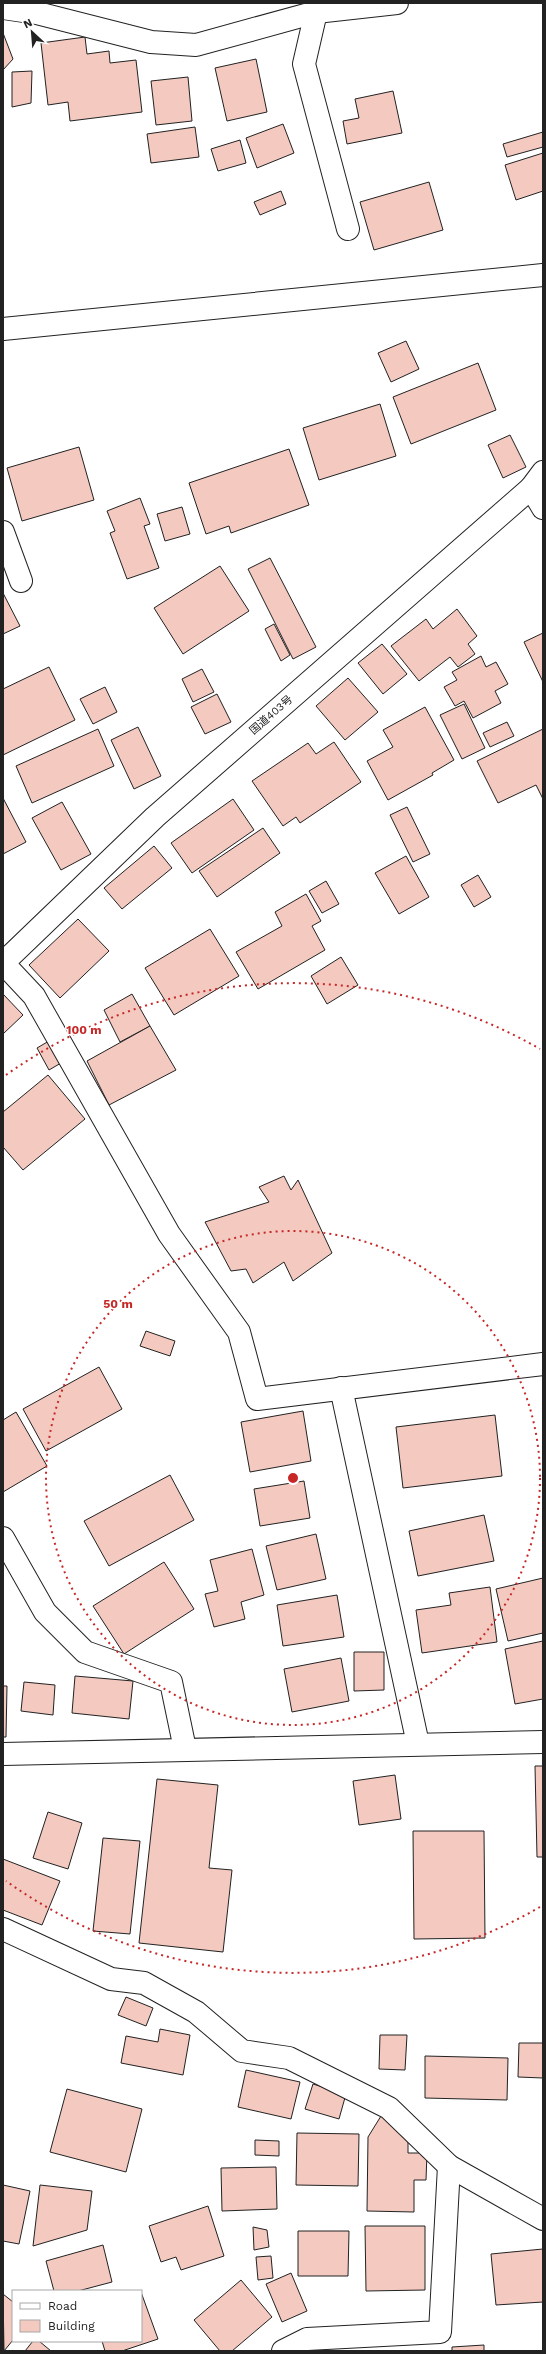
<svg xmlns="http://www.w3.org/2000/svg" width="546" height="2354" font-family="'Work Sans','Noto Sans JP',sans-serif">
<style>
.building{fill:#f3c9c0;stroke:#222}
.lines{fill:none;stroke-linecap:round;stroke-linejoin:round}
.minor-casing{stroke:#222;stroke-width:24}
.tertiary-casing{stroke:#222;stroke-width:24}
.trunk-casing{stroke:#222;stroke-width:24}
.minor{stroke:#fff;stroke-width:22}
.tertiary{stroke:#fff;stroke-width:22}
.trunk{stroke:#fff;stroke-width:22}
.ring{fill:none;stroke:#c62828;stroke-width:2;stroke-dasharray:2 4}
.labels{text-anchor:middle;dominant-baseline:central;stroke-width:3;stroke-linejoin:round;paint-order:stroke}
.street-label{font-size:11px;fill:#222;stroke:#fff}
.centre{fill:#c62828;stroke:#fff;stroke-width:2}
.ring-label{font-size:12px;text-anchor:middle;font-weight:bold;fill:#c62828;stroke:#fff;stroke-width:3;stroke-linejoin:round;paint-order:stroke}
</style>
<rect width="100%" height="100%" fill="#fff"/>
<g class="building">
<polygon points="3,33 13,59 3,70"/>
<polygon points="85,37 87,54 109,51 110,63 136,60 142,112 70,121 68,102 48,105 41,43"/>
<polygon points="256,59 267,112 227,121 215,68"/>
<polygon points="32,71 31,103 12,107 12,72"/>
<polygon points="188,77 192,121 156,125 151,81"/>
<polygon points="393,91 402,133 347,144 343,121 359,118 355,99"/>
<polygon points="283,124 294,153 257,168 246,138"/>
<polygon points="195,127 199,157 151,163 147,134"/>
<polygon points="543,132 543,147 507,157 503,144"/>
<polygon points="240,140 246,163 218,171 211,149"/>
<polygon points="543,153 543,191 516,200 505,165"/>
<polygon points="429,182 443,230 374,250 360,202"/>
<polygon points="281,191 286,204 260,215 254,202"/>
<polygon points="406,341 419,369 391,382 378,353"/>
<polygon points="478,363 496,410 411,444 393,397"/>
<polygon points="380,404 396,456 319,480 303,428"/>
<polygon points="510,435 526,467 503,478 488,445"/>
<polygon points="79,447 94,500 22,521 7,468"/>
<polygon points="289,449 309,505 231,533 229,526 206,534 189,483"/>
<polygon points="140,498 150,524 144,526 159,568 127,579 110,533 115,531 107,511"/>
<polygon points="182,507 190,534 165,541 157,514"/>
<polygon points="270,558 316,647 293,659 248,569"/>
<polygon points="220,566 249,611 183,654 154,608"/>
<polygon points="3,593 20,626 3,634"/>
<polygon points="457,609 477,636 468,644 475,654 458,667 450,657 419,681 391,646 426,619 433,629"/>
<polygon points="274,624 290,655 281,661 265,629"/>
<polygon points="543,633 543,682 524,642"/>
<polygon points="382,644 407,674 383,694 358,663"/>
<polygon points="481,656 486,667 496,662 508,684 495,691 501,703 473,718 464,701 455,706 444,687 457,680 452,672"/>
<polygon points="49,667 75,720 3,755 3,689"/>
<polygon points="202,669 214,692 193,702 182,679"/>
<polygon points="348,678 378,712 345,740 316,706"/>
<polygon points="105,687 117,712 93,724 80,699"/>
<polygon points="217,694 231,722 205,734 191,707"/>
<polygon points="464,704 485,748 462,759 440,715"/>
<polygon points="425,707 454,760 432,773 433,775 388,800 367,761 393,747 383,730"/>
<polygon points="507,722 514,736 490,747 483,733"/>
<polygon points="138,727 161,776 134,789 111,740"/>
<polygon points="98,729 114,766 32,803 16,766"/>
<polygon points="543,729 543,799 536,785 498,803 477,761"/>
<polygon points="334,742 361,782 300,823 296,817 283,826 252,781 308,743 316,754"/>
<polygon points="3,798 26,842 3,854"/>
<polygon points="233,799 254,830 192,873 171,843"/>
<polygon points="62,802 91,854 61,870 32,818"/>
<polygon points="407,807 430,854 413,862 390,815"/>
<polygon points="263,828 280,853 217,897 199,871"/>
<polygon points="154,846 172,868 122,909 104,888"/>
<polygon points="406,856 429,897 399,914 375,873"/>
<polygon points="478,875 491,897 474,907 461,885"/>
<polygon points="326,881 339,904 322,913 309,891"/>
<polygon points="306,894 321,921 312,926 325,950 258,989 236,952 282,926 275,912"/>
<polygon points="78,919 109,951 60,998 29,965"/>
<polygon points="210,929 239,976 174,1015 145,968"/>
<polygon points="341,957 358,985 327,1004 311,976"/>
<polygon points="3,994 23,1015 3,1034"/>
<polygon points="132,994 150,1026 120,1042 104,1010"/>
<polygon points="150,1026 176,1070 109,1105 87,1061"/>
<polygon points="49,1041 61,1063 49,1070 37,1048"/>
<polygon points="48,1075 85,1119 23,1170 3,1147 3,1112"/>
<polygon points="284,1176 291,1190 298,1180 332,1253 293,1281 284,1262 253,1283 246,1269 231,1271 205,1222 269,1202 259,1187"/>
<polygon points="146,1331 175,1341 170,1356 140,1346"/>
<polygon points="99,1367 122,1409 46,1451 23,1409"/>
<polygon points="303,1411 311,1461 250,1472 241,1422"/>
<polygon points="16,1412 47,1466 3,1492 3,1420"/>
<polygon points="495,1415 502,1476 403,1488 396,1427"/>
<polygon points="170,1475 194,1520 109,1566 84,1521"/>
<polygon points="304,1481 310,1518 260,1526 254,1489"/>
<polygon points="484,1515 494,1561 418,1576 409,1531"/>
<polygon points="316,1534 326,1579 277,1590 266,1546"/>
<polygon points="252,1549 264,1595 241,1602 245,1619 214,1627 205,1594 218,1591 210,1560"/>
<polygon points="164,1562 194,1609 124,1654 93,1606"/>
<polygon points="543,1578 543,1633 508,1641 496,1589"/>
<polygon points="490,1587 497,1642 422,1653 416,1610 451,1605 449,1593"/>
<polygon points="337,1595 344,1637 283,1646 277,1605"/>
<polygon points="543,1641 543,1699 515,1704 505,1649"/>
<polygon points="354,1652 384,1652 384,1690 354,1691"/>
<polygon points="341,1658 349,1701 292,1712 284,1669"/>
<polygon points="75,1676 133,1681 129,1719 72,1713"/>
<polygon points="24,1682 55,1685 53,1715 21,1711"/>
<polygon points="3,1686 7,1686 6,1737 3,1737"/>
<polygon points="535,1766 543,1766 543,1857 537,1857"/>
<polygon points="395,1775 401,1819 359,1825 353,1781"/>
<polygon points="157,1779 218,1785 209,1868 232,1870 223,1952 139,1943"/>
<polygon points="48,1812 82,1823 68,1869 33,1858"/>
<polygon points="413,1831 484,1831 485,1938 414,1939"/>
<polygon points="103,1838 140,1841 130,1934 93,1931"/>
<polygon points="3,1859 60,1881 42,1925 3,1910"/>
<polygon points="126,1997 153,2008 146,2026 118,2015"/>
<polygon points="160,2029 190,2035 183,2075 121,2063 126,2036 158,2042"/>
<polygon points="380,2035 407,2035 405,2070 379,2069"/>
<polygon points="519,2043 543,2043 543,2078 518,2077"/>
<polygon points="425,2056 508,2058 507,2100 425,2098"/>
<polygon points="246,2070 300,2082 291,2119 238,2107"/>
<polygon points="313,2084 346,2094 339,2119 305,2109"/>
<polygon points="67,2089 142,2109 126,2172 50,2152"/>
<polygon points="381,2116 408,2132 408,2153 427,2153 426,2180 414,2180 414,2212 367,2211 368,2137"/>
<polygon points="297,2133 359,2134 358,2186 296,2185"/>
<polygon points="255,2140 279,2141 279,2156 255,2155"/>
<polygon points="276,2167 277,2209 222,2211 221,2168"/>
<polygon points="3,2185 30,2191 19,2244 3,2241"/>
<polygon points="40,2185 92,2191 87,2230 33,2246"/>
<polygon points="208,2206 224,2256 181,2270 176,2257 161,2262 149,2226"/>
<polygon points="365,2226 425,2226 425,2290 366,2291"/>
<polygon points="253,2227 267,2230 269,2247 254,2250"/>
<polygon points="298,2231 349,2231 348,2276 298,2276"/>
<polygon points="103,2245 112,2282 78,2291 54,2291 46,2261"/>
<polygon points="543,2249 543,2302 496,2305 491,2254"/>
<polygon points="271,2256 273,2278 258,2280 256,2257"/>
<polygon points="291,2273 307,2311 282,2322 266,2284"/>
<polygon points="241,2280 272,2317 232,2351 220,2351 194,2320"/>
<polygon points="141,2292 158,2339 122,2351 105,2351 102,2341 141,2341"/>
<polygon points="3,2294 13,2302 13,2340 4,2351"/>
<polygon points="33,2341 39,2341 51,2351 25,2351"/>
<polygon points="484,2345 484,2351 452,2351 452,2347"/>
</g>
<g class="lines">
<g class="minor-casing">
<g id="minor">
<polyline points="3,8 37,13 151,42 196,45 316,12 397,3"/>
<polyline points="316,12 304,64 348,229"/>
<polyline points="531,488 543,508"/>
<polyline points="3,532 21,581"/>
<polyline points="3,963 34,996 169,1234 239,1332 257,1399 543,1364"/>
<polyline points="341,1388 418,1744"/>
<polyline points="3,1538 45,1612 85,1652 171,1682 185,1749"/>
<polyline points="3,1929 111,1979 144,1983 196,2012 242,2051 289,2058 389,2108 449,2166 543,2219"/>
<polyline points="283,2351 307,2339 440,2332 449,2166"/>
</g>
</g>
<g class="tertiary-casing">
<g id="tertiary">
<polyline points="3,329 543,275"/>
<polyline points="3,1754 543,1742"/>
</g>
</g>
<g class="trunk-casing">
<polyline id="trunk" points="3,963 155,817 531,488 543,472"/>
</g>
<use href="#minor" class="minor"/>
<use href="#tertiary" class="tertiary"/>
<use href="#trunk" class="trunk"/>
</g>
<g class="ring">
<circle cx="293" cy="1478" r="247"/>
<path d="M540 1907A495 495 0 0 1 6 1881M6 1075A495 495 0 0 1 540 1049"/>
</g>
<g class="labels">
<g class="street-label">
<text transform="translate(271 715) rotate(-41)">国道403号</text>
</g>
</g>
<circle cx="293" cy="1478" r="6" class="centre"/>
<g class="ring-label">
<text x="84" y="1034">100 m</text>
<text x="118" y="1308">50 m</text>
</g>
<rect width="546" height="2354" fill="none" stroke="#222222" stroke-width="8"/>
<rect x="12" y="2290" width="130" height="52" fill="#ffffff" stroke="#a7a7a7"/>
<rect x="20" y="2303" width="20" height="6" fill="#ffffff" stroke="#a7a7a7"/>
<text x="48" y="2310" font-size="12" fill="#222222">Road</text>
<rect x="20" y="2320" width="20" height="12" fill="#f3c9c0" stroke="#a7a7a7"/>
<text x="48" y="2330" font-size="12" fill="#222222">Building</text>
<g transform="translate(32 32) rotate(334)" stroke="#ffffff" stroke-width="3" paint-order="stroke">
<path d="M0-3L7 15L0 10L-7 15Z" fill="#222222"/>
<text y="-6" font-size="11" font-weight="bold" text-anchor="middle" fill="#222222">N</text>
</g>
</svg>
